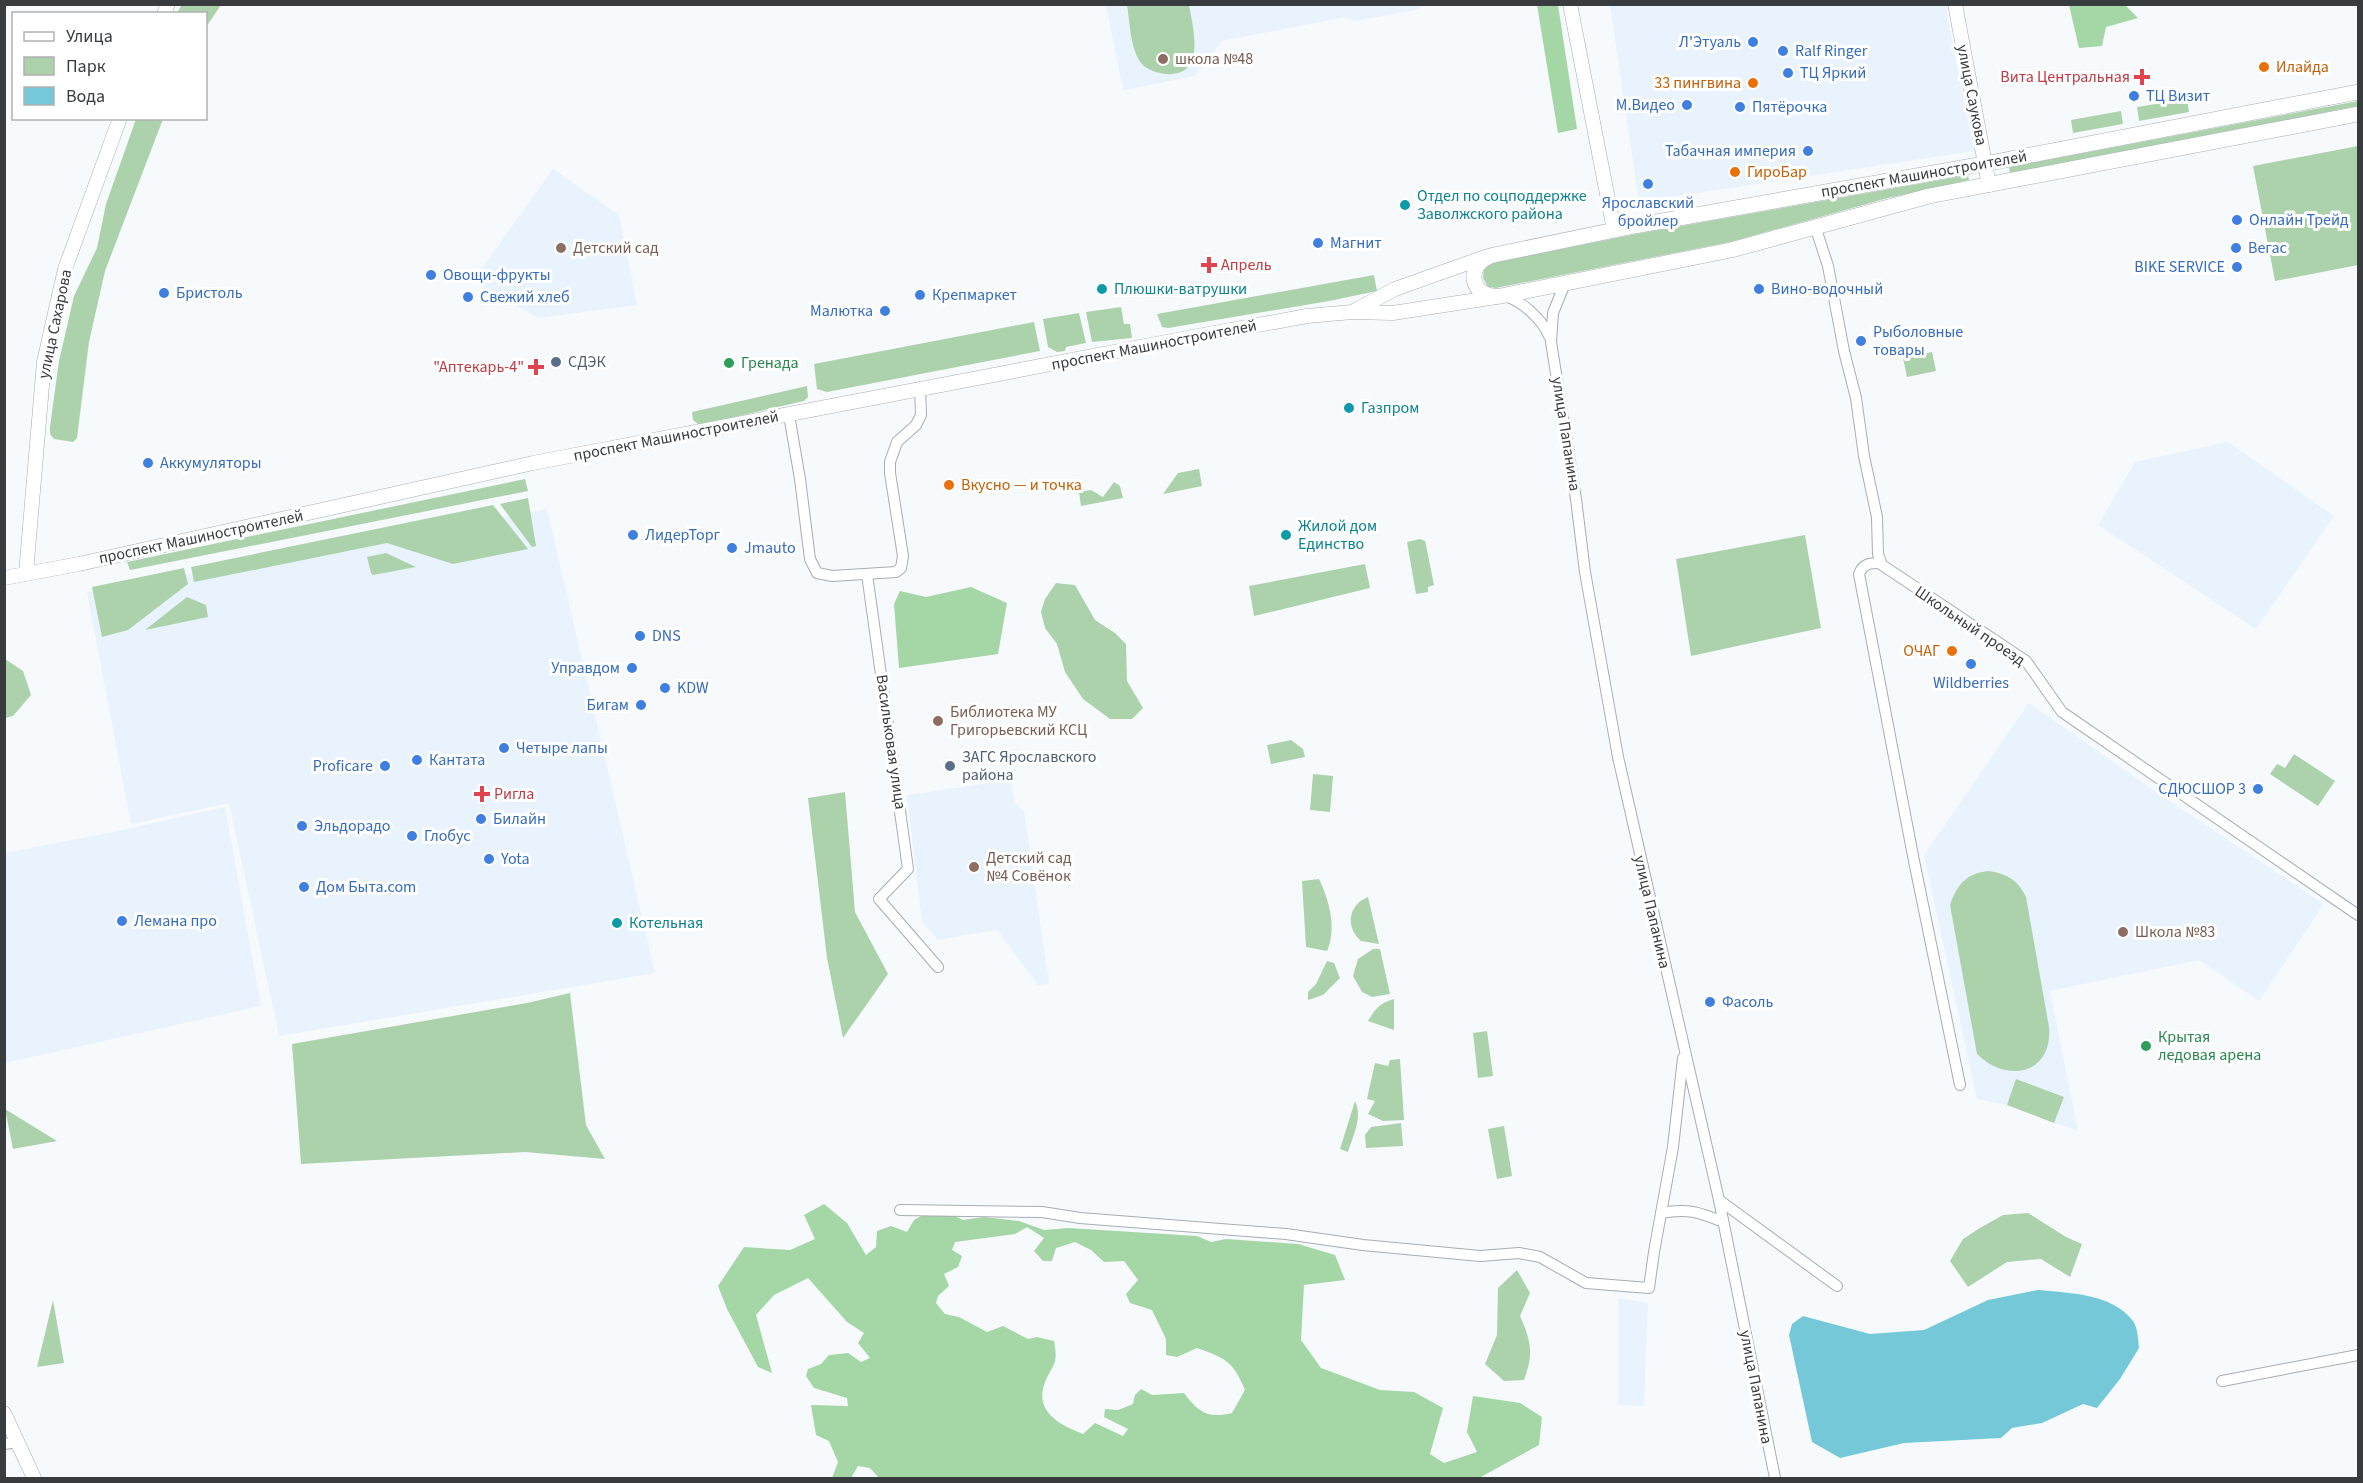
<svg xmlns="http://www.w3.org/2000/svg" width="2363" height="1483" font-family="'Source Sans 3',sans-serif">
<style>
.built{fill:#e8f3fd}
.green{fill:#acd2ac}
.forest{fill:#a5d6a6;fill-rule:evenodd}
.water{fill:#75c8d8}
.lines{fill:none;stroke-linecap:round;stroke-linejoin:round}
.minor-casing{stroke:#a6adb5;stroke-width:12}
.tertiary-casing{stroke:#a6adb5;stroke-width:15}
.secondary-casing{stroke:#a6adb5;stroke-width:16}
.minor{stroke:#fff;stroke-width:10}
.tertiary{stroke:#fff;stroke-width:14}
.secondary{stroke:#fff;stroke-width:15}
.shop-dot{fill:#3f7fe0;stroke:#fff;stroke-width:2}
.education-dot{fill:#8d6e63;stroke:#fff;stroke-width:2}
.food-dot{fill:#e8710a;stroke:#fff;stroke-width:2}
.health-dot{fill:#e0444e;stroke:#fff;stroke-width:2}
.culture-dot{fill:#0f9aa8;stroke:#fff;stroke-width:2}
.service-dot{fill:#5c6f8a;stroke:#fff;stroke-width:2}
.leisure-dot{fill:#2e9e5b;stroke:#fff;stroke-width:2}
.labels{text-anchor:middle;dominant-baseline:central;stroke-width:6;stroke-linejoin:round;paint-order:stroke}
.shop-label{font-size:16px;fill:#366cbe;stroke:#fff;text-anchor:start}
.education-label{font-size:16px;fill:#785e54;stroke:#fff;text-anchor:start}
.food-label{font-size:16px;fill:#c56008;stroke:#fff;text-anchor:start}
.health-label{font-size:16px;fill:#be3a42;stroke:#fff;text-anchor:end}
.street-label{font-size:16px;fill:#393c3f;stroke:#fff}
.culture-label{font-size:16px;fill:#0d838f;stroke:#fff;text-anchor:start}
.service-label{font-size:16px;fill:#4e5e75;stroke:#fff;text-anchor:start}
.leisure-label{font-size:16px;fill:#27864d;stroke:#fff;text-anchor:start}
</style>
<rect width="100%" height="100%" fill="#f7fafd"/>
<g class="built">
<polygon points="1419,4 1420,9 1355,21 1345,17 1222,41 1195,76 1123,90 1106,5"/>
<polygon points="1610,5 1945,5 1974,151 1639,202"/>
<polygon points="553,169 619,215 637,305 539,318 473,281"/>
<polygon points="2228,442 2334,516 2256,629 2098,525 2135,462"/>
<polygon points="547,509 655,973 279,1036 229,803 131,824 87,592"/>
<polygon points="2029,703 2162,796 2324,904 2259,1001 2199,960 2050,991 2078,1131 2007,1105 1977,1099 1924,855"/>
<polygon points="1010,780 1015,803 1024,811 1049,984 1038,985 997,930 938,940 922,922 907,795"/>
<polygon points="225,807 261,1006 5,1063 5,853 118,831"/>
<polygon points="1618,1298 1648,1303 1644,1406 1618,1405"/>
</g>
<g class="green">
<polygon points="182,4 221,4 221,5 206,27 206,14 177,13"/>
<path d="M1127,5h62c4,23 18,72 -23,69 -9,-1 -19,-4 -25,-11 -11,-15 -11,-41 -14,-58z"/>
<polygon points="2187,99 2189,112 2139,121 2137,107"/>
<polygon points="2358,101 2358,106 2010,173 2009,167"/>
<polygon points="2121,111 2123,124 2073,133 2071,120"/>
<polygon points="136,119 163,119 105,271 89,342 77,438 73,442 54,439 50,434 50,427 59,361 74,296 97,248 106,204"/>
<polygon points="2358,146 2358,265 2275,281 2253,166"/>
<polygon points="1968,175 1969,180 1888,198 1730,242 1496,288 1488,287 1483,278 1484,268 1492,263 1636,234"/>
<polygon points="1374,275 1377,291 1329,301 1168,328 1162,327 1157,314"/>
<polygon points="1121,307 1124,324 1130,324 1132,338 1092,342 1086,312"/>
<polygon points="1079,313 1086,343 1066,347 1065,351 1057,352 1048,347 1043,319"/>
<polygon points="1034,322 1040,351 827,392 817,389 814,364"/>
<polygon points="1932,352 1936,371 1907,377 1903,358"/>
<polygon points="807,386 808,397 804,401 699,425 693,420 692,412"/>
<polygon points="1199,469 1202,486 1163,494 1178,473"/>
<polygon points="525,479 528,491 130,570 127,562"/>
<polygon points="1114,482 1120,486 1123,498 1081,506 1079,492 1091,490 1103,497"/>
<polygon points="528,498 536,546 532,547 500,504"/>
<polygon points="493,505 528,549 453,564 387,543 194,582 191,567"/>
<polygon points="1805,535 1821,628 1691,656 1676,559"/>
<polygon points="1420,539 1425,541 1426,545 1434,585 1428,587 1428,592 1416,594 1407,542"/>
<polygon points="386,553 416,567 373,575 371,573 367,557"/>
<polygon points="1365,564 1370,588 1254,616 1249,586"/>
<polygon points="184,568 188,584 128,630 102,637 92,587"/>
<polygon points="1056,583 1075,585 1095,620 1115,633 1126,644 1127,681 1143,708 1132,719 1110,719 1083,699 1065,672 1057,644 1045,628 1041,612 1045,599"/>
<polygon points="187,597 206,605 208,617 145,630"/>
<polygon points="5,659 23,671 31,695 13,716 5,718"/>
<polygon points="1291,740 1303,749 1305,757 1271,764 1267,745"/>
<polygon points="2294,754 2335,781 2318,806 2270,774 2277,764 2285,768"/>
<polygon points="1313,774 1333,776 1330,812 1310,810"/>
<polygon points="845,792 855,912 888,974 843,1038 827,958 808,798"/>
<path d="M1989,871c18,3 29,9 37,26l23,130c4,47 -42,57 -72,27l-27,-149c7,-21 17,-32 39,-34z"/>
<path d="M1319,879c10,21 18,49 8,72l-21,-4 -4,-66z"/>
<path d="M1368,897l11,47 -18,-3c-16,-14 -13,-36 7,-44z"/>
<polygon points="1373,949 1380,949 1390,994 1372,997 1362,992 1353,976 1358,959"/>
<polygon points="1327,961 1334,963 1340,978 1323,995 1308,1000 1308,992 1316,984"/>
<polygon points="570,993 586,1125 605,1159 525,1152 301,1164 292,1044 527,1003"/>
<path d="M1394,999v31l-26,-9c7,-12 12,-18 26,-22z"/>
<polygon points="1487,1031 1493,1076 1478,1078 1473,1033"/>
<polygon points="1400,1059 1404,1120 1383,1121 1368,1114 1375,1101 1367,1099 1375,1063 1388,1066 1390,1060"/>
<polygon points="2016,1079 2064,1097 2054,1123 2007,1105"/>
<path d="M1355,1101c8,16 -2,35 -7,51l-8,-3z"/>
<polygon points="5,1109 57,1141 13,1149"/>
<polygon points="1401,1123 1403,1146 1366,1148 1365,1135 1371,1127"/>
<polygon points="1504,1126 1512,1176 1497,1179 1488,1129"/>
<polygon points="2028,1213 2066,1237 2082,1244 2070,1277 2041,1259 2007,1262 1968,1287 1950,1261 1963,1239 1980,1228 2003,1215"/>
<path d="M1517,1270l13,23 -10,23c11,25 14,37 4,64l-20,1 -19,-17 12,-29 1,-47z"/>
<polygon points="53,1300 64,1363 37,1367"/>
</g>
<g class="forest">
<polygon points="1537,5 1558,5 1577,129 1558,133"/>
<polygon points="2069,5 2125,5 2138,18 2106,27 2102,46 2079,48"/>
<polygon points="971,587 1007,603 998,654 899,668 894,604 900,591 926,597"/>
<path d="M824,1204l23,19 19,32 10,-8 1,-16 14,-5 16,6 7,-12 16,-9 18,2 15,7 21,-3 35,4 25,9 24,-2 129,8 14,6 15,-3 72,5 37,11 10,25 -41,5 -3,55 20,28 59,22 34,2 29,16 -13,46 14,9 33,-11 -10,-20 6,-36 47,7 22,14 -3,28 -60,33h-600l-9,-10 -12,-2 -7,12h-19l6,-16 -9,-21 -13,-6 -5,-30 37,1 -1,-8 -33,-10 -8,-12 2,-7 13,-5 8,-9 19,-2 13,9 9,-4 -12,-15 6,-10 -17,-11 -39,-44 -34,17 -18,20 16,58 -14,-6 -31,-58 -9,-23 26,-39 46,3 25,-11 -11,-24zM1027,1227l17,11 -10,13 9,10h9l4,-13 19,-6 16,8 13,12 20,-1 14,19 -12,14 4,9 22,7 14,29v16l11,2 20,-9c28,10 36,13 48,42l-13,23c-24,6 -34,-1 -48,-20l-32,2 -11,-6 -6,6 -2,9 -15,6 -13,-1 -1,8 24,12 -5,7 -28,-13 -12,11c-21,-8 -48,-21 -39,-49 8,-22 15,-18 10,-44l-17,-4 -9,2 -25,-13 -16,6 -28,-15 -14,-3 -9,-11 2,-7 11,-10 -5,-12 14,-7 4,-11 -10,-6 3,-8 60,-8z"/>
</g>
<path class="water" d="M2038,1290c30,3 74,3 95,31 5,7 5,19 6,27l-19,31 -23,29 -14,-4 -41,19 -30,5 -11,10 -97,5 -64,15 -28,-16 -23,-107 3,-11 11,-8 67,18 54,-4 64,-30z"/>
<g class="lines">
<g class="minor-casing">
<g id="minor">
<polyline points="1816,229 1828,266 1844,351 1856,398 1864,456 1877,517 1878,554 1882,565 2026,661 2062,712 2358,915"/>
<polyline points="1565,283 1553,313 1551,342 1576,499 1585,572 1618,757 1719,1200 1775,1478"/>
<path d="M1504,296c17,4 38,23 45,40"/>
<polyline points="789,415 800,479 810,559 817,573 832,576 896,572 901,568 903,556 890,473 890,462 897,442 916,425 921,415 920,389"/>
<path d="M1881,563c-10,0 -18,0 -22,11l55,287 46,224"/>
<polyline points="867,574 908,869 879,899 938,967"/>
<polyline points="1719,1200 1837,1286"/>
<polyline points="900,1210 1042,1212 1080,1218 1286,1234 1363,1245 1480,1256 1519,1253 1540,1257 1586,1283 1649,1288 1654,1252 1673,1147 1683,1058"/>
<path d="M1661,1213c26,-5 38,-1 62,9"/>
<polyline points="2222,1381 2358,1355"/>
<polyline points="4,1444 18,1442"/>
</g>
</g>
<g class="tertiary-casing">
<g id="tertiary">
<polyline points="1570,4 1614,230"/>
<polyline points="1955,4 1989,185"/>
<polyline points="164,14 168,4"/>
<polyline points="1354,311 1395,289 1488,256"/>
<polyline points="26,573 44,362 65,269 120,118"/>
<polyline points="4,578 79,564 533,463 1203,335 1307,316 1352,312 1393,313 1496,297"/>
<polyline points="4,1413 34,1478"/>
</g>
</g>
<g class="secondary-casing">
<path id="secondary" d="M2358,92l-358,69 -366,65 -140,29c-31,8 -24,45 7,41l230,-46 198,-54 429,-82"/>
</g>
<use href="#minor" class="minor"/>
<use href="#tertiary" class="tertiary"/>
<use href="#secondary" class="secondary"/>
</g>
<g class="shop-dot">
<circle cx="1753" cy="42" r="6"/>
<circle cx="1783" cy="51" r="6"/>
<circle cx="1788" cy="73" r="6"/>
<circle cx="2134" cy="96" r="6"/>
<circle cx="1687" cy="105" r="6"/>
<circle cx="1740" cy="107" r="6"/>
<circle cx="1808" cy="151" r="6"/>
<circle cx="1648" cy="184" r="6"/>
<circle cx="2237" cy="220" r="6"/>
<circle cx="1318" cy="243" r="6"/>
<circle cx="2236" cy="248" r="6"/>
<circle cx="2237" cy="267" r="6"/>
<circle cx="431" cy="275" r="6"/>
<circle cx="1759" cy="289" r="6"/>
<circle cx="164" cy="293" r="6"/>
<circle cx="920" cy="295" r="6"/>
<circle cx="468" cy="297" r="6"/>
<circle cx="885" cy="311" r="6"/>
<circle cx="1861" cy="341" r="6"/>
<circle cx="148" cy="463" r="6"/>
<circle cx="633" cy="535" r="6"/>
<circle cx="732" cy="548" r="6"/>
<circle cx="640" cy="636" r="6"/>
<circle cx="1971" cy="664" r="6"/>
<circle cx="632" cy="668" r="6"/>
<circle cx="665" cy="688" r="6"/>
<circle cx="641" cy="705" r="6"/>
<circle cx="504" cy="748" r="6"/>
<circle cx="417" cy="760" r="6"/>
<circle cx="385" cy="766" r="6"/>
<circle cx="2258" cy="789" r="6"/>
<circle cx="481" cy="819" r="6"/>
<circle cx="302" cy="826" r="6"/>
<circle cx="412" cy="836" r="6"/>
<circle cx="489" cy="859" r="6"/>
<circle cx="304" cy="887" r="6"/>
<circle cx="122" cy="921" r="6"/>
<circle cx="1710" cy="1002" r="6"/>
</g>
<g class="education-dot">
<circle cx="1163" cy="59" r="6"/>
<circle cx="561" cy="248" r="6"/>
<circle cx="938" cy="721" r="6"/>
<circle cx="974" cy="867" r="6"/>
<circle cx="2123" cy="932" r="6"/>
</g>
<g class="food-dot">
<circle cx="2264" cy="67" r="6"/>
<circle cx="1753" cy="83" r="6"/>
<circle cx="1735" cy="172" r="6"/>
<circle cx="949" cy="485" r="6"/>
<circle cx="1952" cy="651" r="6"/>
</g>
<g class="health-dot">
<path d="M2139 68h6v6h6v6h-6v6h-6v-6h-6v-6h6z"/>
<path d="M1206 256h6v6h6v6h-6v6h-6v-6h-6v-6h6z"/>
<path d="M533 358h6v6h6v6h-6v6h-6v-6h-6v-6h6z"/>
<path d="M479 785h6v6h6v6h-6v6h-6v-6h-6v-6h6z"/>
</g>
<g class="culture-dot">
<circle cx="1405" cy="205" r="6"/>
<circle cx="1102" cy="289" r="6"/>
<circle cx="1349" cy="408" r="6"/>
<circle cx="1286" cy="535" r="6"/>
<circle cx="617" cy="923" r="6"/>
</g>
<g class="service-dot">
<circle cx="556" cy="362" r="6"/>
<circle cx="950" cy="766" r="6"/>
</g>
<g class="leisure-dot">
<circle cx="729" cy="363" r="6"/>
<circle cx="2146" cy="1046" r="6"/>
</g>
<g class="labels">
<g class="shop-label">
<text x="1741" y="42" text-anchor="end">Л'Этуаль</text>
<text x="1795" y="51">Ralf Ringer</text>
<text x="1800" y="73">ТЦ Яркий</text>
<text x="2146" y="96">ТЦ Визит</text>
<text x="1675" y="105" text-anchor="end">М.Видео</text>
<text x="1752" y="107">Пятёрочка</text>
<text x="1796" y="151" text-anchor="end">Табачная империя</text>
<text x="1648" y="203" text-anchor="middle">Ярославский<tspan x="1648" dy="18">бройлер</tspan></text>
<text x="2249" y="220">Онлайн Трейд</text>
<text x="1330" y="243">Магнит</text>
<text x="2248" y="248">Вегас</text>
<text x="2225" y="267" text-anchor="end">BIKE SERVICE</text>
<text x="443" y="275">Овощи-фрукты</text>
<text x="1771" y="289">Вино-водочный</text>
<text x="176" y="293">Бристоль</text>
<text x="932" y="295">Крепмаркет</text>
<text x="480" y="297">Свежий хлеб</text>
<text x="873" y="311" text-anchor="end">Малютка</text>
<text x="1873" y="332">Рыболовные<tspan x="1873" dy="18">товары</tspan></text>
<text x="160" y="463">Аккумуляторы</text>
<text x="645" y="535">ЛидерТорг</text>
<text x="744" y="548">Jmauto</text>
<text x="652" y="636">DNS</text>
<text x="620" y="668" text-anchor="end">Управдом</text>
<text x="1971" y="683" text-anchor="middle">Wildberries</text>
<text x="677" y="688">KDW</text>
<text x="629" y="705" text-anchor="end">Бигам</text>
<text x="516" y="748">Четыре лапы</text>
<text x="429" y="760">Кантата</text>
<text x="373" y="766" text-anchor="end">Proficare</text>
<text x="2246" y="789" text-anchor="end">СДЮСШОР 3</text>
<text x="493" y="819">Билайн</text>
<text x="314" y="826">Эльдорадо</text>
<text x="424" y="836">Глобус</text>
<text x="501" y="859">Yota</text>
<text x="316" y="887">Дом Быта.com</text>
<text x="134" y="921">Лемана про</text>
<text x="1722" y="1002">Фасоль</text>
</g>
<g class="education-label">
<text x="1175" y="59">школа №48</text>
<text x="573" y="248">Детский сад</text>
<text x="950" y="712">Библиотека МУ<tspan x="950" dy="18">Григорьевский КСЦ</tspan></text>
<text x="986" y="858">Детский сад<tspan x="986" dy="18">№4 Совёнок</tspan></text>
<text x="2135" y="932">Школа №83</text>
</g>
<g class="food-label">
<text x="2276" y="67">Илайда</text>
<text x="1741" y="83" text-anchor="end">33 пингвина</text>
<text x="1747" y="172">ГироБар</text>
<text x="961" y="485">Вкусно — и точка</text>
<text x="1940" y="651" text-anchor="end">ОЧАГ</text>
</g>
<g class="health-label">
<text x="2130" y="77">Вита Центральная</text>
<text x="1221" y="265" text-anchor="start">Апрель</text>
<text x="524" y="367">"Аптекарь-4"</text>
<text x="494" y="794" text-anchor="start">Ригла</text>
</g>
<g class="street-label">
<text transform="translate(1972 95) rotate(79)">улица Саукова</text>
<text transform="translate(1924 174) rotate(-10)">проспект Машиностроителей</text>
<text transform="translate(55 324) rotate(-78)">улица Сахарова</text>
<text transform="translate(1154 345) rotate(-11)">проспект Машиностроителей</text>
<text transform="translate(1566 434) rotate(81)">улица Папанина</text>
<text transform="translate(676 436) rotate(-11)">проспект Машиностроителей</text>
<text transform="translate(201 537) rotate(-12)">проспект Машиностроителей</text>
<text transform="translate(1970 626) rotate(34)">Школьный проезд</text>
<text transform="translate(891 742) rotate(82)">Васильковая улица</text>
<text transform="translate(1652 912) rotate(77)">улица Папанина</text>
<text transform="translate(1756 1387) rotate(79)">улица Папанина</text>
</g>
<g class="culture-label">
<text x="1417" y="196">Отдел по соцподдержке<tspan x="1417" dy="18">Заволжского района</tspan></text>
<text x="1114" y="289">Плюшки-ватрушки</text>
<text x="1361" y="408">Газпром</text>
<text x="1298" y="526">Жилой дом<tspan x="1298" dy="18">Единство</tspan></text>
<text x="629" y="923">Котельная</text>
</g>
<g class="service-label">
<text x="568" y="362">СДЭК</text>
<text x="962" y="757">ЗАГС Ярославского<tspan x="962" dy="18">района</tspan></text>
</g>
<g class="leisure-label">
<text x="741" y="363">Гренада</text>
<text x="2158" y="1037">Крытая<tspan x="2158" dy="18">ледовая арена</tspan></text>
</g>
</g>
<rect width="2363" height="1483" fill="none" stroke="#393c3f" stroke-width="12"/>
<rect x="12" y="12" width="195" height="108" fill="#ffffff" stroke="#b0b1b2" stroke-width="1.5"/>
<rect x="24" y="32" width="30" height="9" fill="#ffffff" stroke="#b0b1b2" stroke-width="1.5"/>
<text x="66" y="42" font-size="18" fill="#393c3f">Улица</text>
<rect x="24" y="57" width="30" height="18" fill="#acd2ac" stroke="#b0b1b2" stroke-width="1.5"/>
<text x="66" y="72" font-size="18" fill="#393c3f">Парк</text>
<rect x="24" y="87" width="30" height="18" fill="#75c8d8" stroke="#b0b1b2" stroke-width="1.5"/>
<text x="66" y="102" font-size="18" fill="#393c3f">Вода</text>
</svg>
